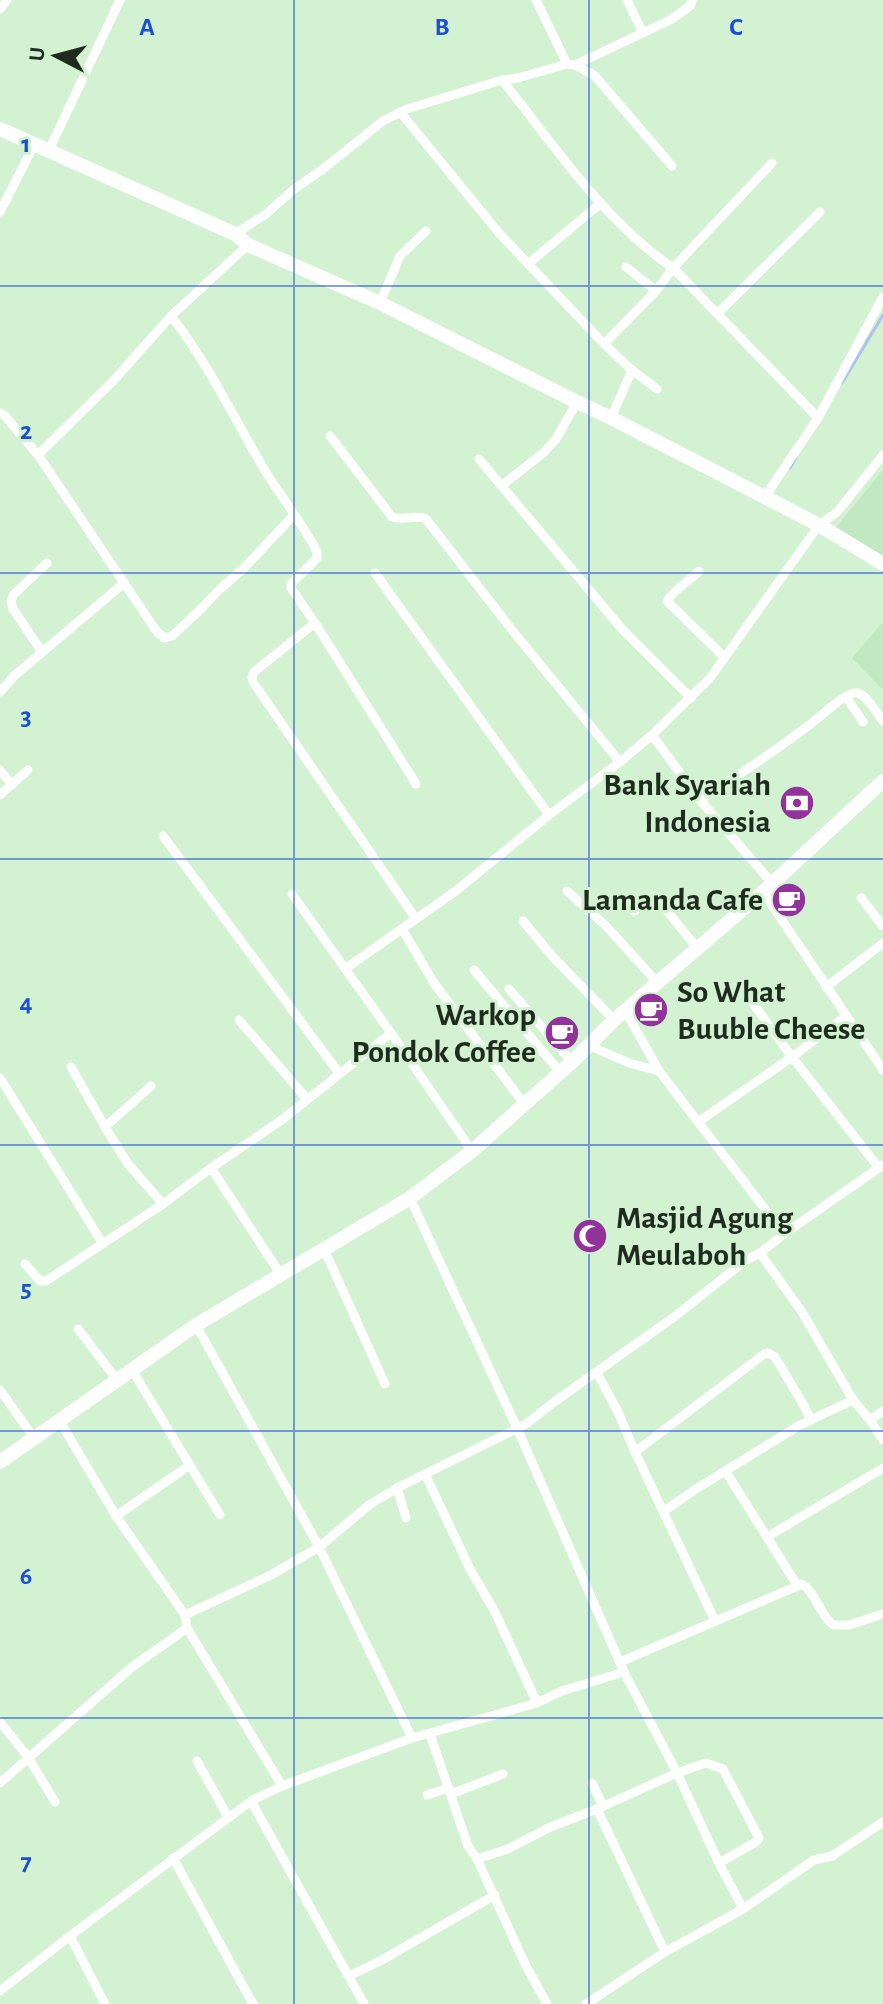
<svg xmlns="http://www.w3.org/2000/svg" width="883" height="2004" font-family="'Alegreya Sans',sans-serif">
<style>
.built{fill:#c2e8c1}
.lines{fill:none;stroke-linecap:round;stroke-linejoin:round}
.stream{stroke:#aec2ec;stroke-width:3}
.minor{stroke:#fff;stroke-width:9}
.primary{stroke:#fff;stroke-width:14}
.trunk{stroke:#fff;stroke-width:14}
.grid{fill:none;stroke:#1d4ed8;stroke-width:2;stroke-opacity:0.55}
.labels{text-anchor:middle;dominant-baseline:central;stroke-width:6;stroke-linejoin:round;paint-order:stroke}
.poi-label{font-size:32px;font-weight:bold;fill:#1e2b1e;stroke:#d2f2d1;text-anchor:end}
.grid-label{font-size:26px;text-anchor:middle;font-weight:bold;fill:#1d4ed8;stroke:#d2f2d1;stroke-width:6;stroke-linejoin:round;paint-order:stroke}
</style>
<rect width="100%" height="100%" fill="#d2f2d1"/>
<g class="built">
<polygon points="883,470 883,560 833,531"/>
<polygon points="883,622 883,690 852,658"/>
</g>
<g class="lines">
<g class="stream">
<polyline points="842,383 883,315"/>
<polyline points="790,468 796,458"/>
</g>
<g class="minor">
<polyline points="627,0 643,33"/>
<polyline points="0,9 7,0"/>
<polyline points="567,64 575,65 595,76 672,166"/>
<polyline points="575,65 672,19 690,6 692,0"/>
<path d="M502,80c52,65 102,141 171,188l145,150"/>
<polyline points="400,112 499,233 604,344 656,291 673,268 772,163"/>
<polyline points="49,150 120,0"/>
<polyline points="0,212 34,145"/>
<polyline points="235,234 266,214 293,190 323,169 383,121 407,109 502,80 518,78 567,64 536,0"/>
<polyline points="528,264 601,203"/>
<polyline points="626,267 656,291"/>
<polyline points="380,303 400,256 426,231"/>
<polyline points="718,313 820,212"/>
<path d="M171,316c36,46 61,98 90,148 17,30 41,57 56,88v6l-26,26v4l24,35 -61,49 -2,5 1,5 163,237"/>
<polyline points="604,344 632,370"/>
<polyline points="0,413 4,415 38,455 157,632 164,638 172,636 199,611 220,589 243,569 294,515"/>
<polyline points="611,418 632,370 657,389"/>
<path d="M330,436l62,81c11,4 23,-3 34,2l86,111 108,132"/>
<polyline points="38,455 114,380 171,316 248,245"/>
<polyline points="479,459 622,629 691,698"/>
<polyline points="501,486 542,454 556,439 577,402"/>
<polyline points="764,498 818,418 883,297"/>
<path d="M699,571c-10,11 -25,18 -32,30l57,56"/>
<polyline points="375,573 549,815"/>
<polyline points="315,623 416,784"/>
<polyline points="42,652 13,609 11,602 13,595 47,563"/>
<polyline points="0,692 14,676 124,583"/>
<polyline points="846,697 863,722"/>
<polyline points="652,735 700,800 772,883"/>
<polyline points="0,770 12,785"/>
<polyline points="0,795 28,770"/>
<path d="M700,800c40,-26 80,-52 117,-81 7,-6 32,-29 41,-26 10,4 19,20 25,28"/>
<polyline points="163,836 339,1073"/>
<polyline points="567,891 606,926 657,982"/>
<polyline points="763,892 883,1070"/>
<polyline points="292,894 391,1033 472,1151"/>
<polyline points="861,898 883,926"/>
<polyline points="634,911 649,898 655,896 697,948"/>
<polyline points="523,921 553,957 614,1020"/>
<polyline points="402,929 434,983 524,1104"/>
<polyline points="345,969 457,890 549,815 620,762 652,735 710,678 819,525 837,512 883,455"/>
<polyline points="474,970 560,1072"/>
<polyline points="826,987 883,943"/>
<polyline points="509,989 572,1062"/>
<polyline points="744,991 792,1057 879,1168"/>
<polyline points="625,1010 659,1071 784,1234"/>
<polyline points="239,1020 307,1099"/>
<polyline points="588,1045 629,1063 659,1071"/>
<polyline points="71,1067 105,1127 128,1164 163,1204"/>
<polyline points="0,1078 103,1244"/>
<polyline points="698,1122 792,1057 845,1017"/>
<polyline points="105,1127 151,1086"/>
<polyline points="211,1168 281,1275"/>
<polyline points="410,1198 517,1428 624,1672 677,1773 719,1863 743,1909"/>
<polyline points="324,1249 385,1384"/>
<polyline points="760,1253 802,1312 853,1400 870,1420 883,1440"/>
<polyline points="25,1264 40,1281 46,1281 163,1204 211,1168 283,1119 391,1033"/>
<polyline points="196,1325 319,1547 412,1738"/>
<polyline points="78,1329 117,1380"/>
<polyline points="132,1370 220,1515"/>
<polyline points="597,1373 618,1412 635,1452 715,1621"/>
<polyline points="0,1390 34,1438"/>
<polyline points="59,1420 116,1516 185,1615 187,1628 282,1786"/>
<polyline points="870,1420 883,1411"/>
<polyline points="635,1452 764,1354 768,1353 775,1357 804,1406 811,1420"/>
<polyline points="726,1472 797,1585"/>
<polyline points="425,1474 471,1571 494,1610 537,1703"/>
<polyline points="397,1488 406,1518"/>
<polyline points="664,1511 696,1489 800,1425 853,1400"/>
<polyline points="116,1516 190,1465"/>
<polyline points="767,1537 883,1468"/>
<polyline points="185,1615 271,1575 319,1547 369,1505 399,1487 526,1424 554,1402 674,1317 746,1260 760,1253 784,1234 883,1165"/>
<path d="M620,1662l182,-78c15,10 17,30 31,41h16l34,-11"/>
<polyline points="0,1722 28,1757 55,1802"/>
<polyline points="430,1734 468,1846 477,1859 525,1964 547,2004"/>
<polyline points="197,1761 228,1817"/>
<polyline points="0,1783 132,1667 187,1628"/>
<polyline points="592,1783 603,1806"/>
<polyline points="451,1794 503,1774"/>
<polyline points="427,1795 449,1788"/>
<polyline points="251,1801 364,2004"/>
<polyline points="597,1809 665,1952"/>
<polyline points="173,1858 253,2004"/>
<polyline points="477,1859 508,1849 548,1828 597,1809 677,1773 706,1763 723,1769 759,1838 756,1842 719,1863"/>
<polyline points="70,1936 105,2004"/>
<polyline points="349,1976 382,1960 495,1895"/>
<polyline points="0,1991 70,1936 251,1801 282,1786 412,1738 537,1703 562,1691 624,1672"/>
<polyline points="586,2004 665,1952 743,1909 814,1860 832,1856 883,1822"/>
</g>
<polyline class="primary" points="0,129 235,234 248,245 380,303 577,402 611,418 819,525 883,564"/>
<polyline class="trunk" points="0,1462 196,1325 410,1198 472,1151 572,1062 614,1020 763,892 883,781"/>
</g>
<path class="grid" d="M294,0v2004M589,0v2004M0,286h883M0,573h883M0,859h883M0,1145h883M0,1431h883M0,1718h883"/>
<defs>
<g id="bank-disc" transform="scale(1.8)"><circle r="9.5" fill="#92329b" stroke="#d2f2d1"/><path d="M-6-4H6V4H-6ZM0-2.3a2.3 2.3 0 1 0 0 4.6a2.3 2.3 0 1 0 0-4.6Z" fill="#fff"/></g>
<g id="cafe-disc" transform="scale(1.8)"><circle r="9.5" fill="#92329b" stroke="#d2f2d1"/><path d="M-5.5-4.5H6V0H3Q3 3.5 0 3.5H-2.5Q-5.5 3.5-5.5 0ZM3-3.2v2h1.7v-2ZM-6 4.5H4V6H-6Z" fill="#fff"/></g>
<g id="mosque-disc" transform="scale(1.8)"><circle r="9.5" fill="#92329b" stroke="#d2f2d1"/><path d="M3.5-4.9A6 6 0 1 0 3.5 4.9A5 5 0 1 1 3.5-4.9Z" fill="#fff"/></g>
</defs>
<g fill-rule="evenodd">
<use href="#bank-disc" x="797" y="803"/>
<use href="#cafe-disc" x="789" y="900"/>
<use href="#cafe-disc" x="651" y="1010"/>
<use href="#cafe-disc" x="562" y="1033"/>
<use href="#mosque-disc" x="590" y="1236"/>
</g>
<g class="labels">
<g class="poi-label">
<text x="771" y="785">Bank Syariah<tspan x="771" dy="37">Indonesia</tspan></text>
<text x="763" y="900">Lamanda Cafe</text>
<text x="677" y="992" text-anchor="start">So What<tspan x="677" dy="37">Buuble Cheese</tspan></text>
<text x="536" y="1015">Warkop<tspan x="536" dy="37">Pondok Coffee</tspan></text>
<text x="616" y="1218" text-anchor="start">Masjid Agung<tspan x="616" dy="37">Meulaboh</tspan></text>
</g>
</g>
<g class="grid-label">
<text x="147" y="35">A</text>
<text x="442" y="35">B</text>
<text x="736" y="35">C</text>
<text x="26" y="152">1</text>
<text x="26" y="439">2</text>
<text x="26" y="725">3</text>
<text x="26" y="1011">4</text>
<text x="26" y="1297">5</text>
<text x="26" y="1584">6</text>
<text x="26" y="1870">7</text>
</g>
<g transform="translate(56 56) rotate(276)" stroke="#d2f2d1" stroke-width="6" paint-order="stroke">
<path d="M0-6L14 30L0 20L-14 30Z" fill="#1e2b1e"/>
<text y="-12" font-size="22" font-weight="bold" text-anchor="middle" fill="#1e2b1e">U</text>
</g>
</svg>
